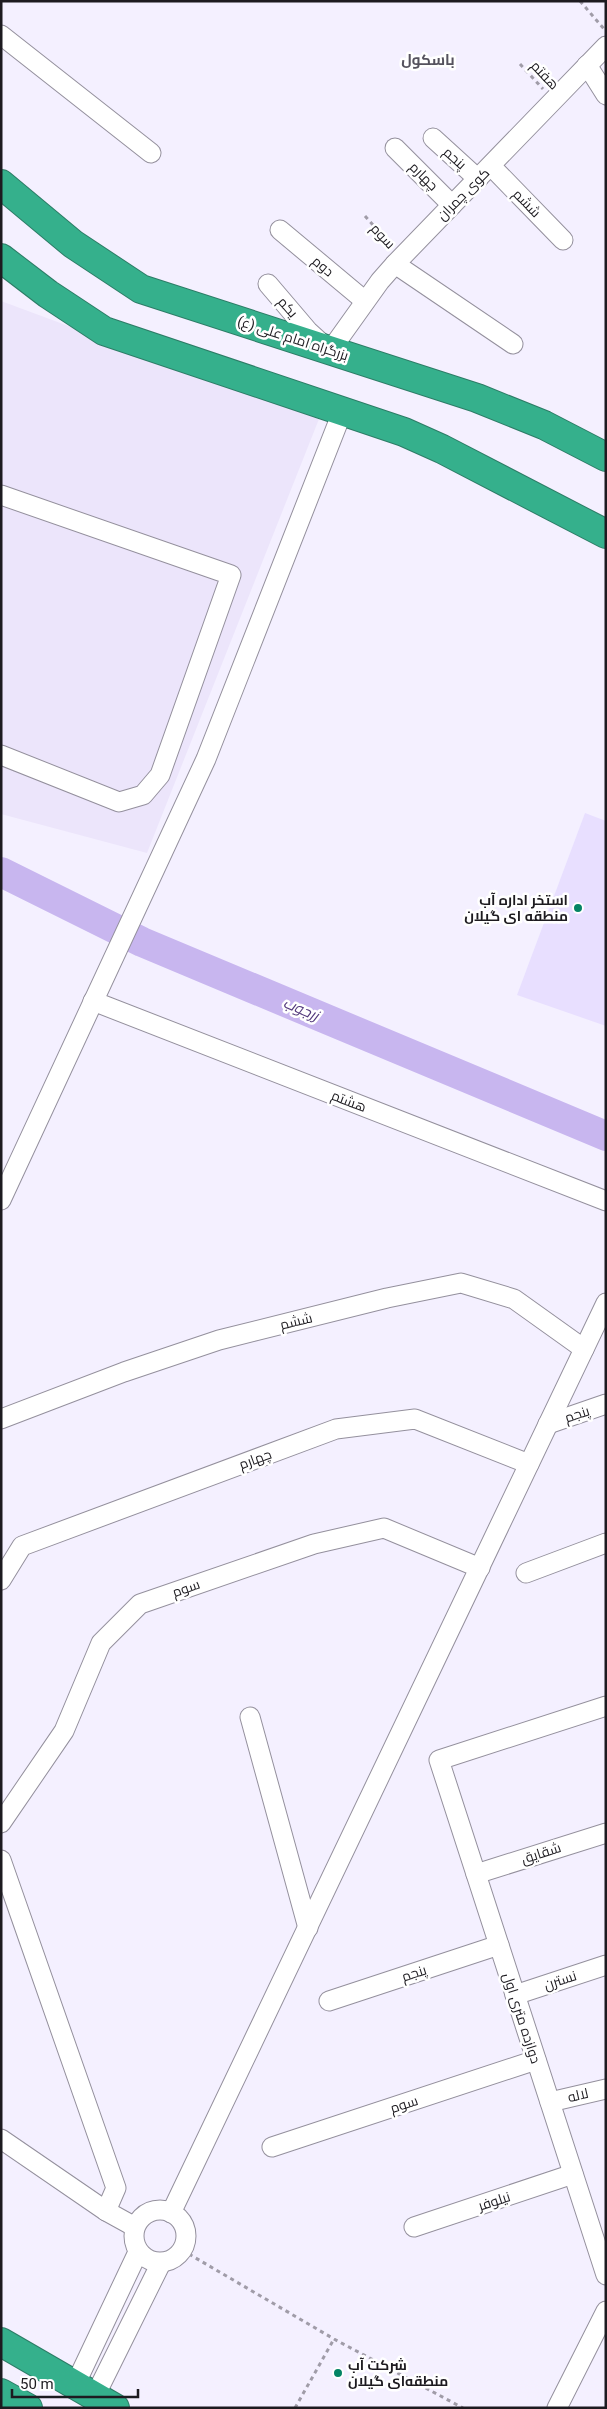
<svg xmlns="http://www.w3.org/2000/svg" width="607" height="2409" font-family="Roboto,Cairo,sans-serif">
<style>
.built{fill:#ece5fb}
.green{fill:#e8dfff}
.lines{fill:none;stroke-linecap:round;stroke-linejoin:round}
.river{stroke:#c8b6ef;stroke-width:30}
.minor-casing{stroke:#94909d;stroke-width:21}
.highway-casing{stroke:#2d7c66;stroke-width:30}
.path{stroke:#a09ca8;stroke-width:3;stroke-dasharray:4 4;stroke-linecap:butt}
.minor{stroke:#fff;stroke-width:19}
.highway{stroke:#35b08c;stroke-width:28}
.poi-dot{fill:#048465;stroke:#fff;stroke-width:2}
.labels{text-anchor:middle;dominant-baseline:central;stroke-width:5;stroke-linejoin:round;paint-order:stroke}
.street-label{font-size:14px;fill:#1d1b20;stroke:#fff}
.poi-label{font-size:14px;font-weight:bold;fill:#1d1b20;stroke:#fff;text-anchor:end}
.neighbourhood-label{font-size:15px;font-weight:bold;fill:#55525e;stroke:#fff}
.water-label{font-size:15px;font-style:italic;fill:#51377b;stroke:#fff}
</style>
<rect width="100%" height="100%" fill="#f4f0ff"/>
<polygon class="built" points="1,301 319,419 147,853 1,814"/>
<polygon class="green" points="585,813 606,821 606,1026 517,995"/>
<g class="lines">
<polyline class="river" points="1,872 142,942 606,1136"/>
<g class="minor-casing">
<g id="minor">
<polyline points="1,35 151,153"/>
<polyline points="587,65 606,95"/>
<polyline points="433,138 478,179"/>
<polyline points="395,148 452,205"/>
<polyline points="491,166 563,240"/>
<polyline points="280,230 365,301"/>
<polyline points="395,264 513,344"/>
<polyline points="268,284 308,331 330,351 380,281 395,264 606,46"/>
<polyline points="1,495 231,575 160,775 143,795 119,802 1,755"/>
<polyline points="93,1001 606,1201"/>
<polyline points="1,1200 206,759 343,410"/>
<polyline points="1,1419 124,1372 219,1340 387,1298 461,1283 514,1299 584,1349"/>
<polyline points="548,1424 606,1404"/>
<polyline points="526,1573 606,1543"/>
<polyline points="1,1580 22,1546 336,1429 415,1419 529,1464"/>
<polyline points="606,1706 439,1760 606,2275"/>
<polyline points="250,1717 308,1928"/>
<polyline points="1,1823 64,1731 101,1643 140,1604 314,1544 384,1528 480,1568"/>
<polyline points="1,1860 116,2188 106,2211"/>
<polyline points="476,1874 606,1833"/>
<polyline points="515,1995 606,1965"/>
<polyline points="329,2001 499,1945"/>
<polyline points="550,2102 606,2089"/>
<polyline points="1,2139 106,2211 135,2227"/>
<polyline points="272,2147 536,2060"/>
<circle cx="160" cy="2236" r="26"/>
<polyline points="171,2213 606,1303"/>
<polyline points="414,2227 573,2174"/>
<polyline points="75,2385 138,2252"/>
<polyline points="95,2396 161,2263"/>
<polyline points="557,2408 606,2311"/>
</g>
</g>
<g class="highway-casing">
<g id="highway">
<polyline points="1,184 73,244 141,289 477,398 544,425 606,457"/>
<polyline points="1,258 48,294 104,331 404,432 442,449 606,534"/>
<polyline points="1,2342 115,2408"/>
<polyline points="1,2393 28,2408"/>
</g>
</g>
<g class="path">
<polyline points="580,1 604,29"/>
<polyline points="520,64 543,89"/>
<polyline points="365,216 391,245"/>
<polyline points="182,2250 334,2339 463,2408"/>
<polyline points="295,2408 334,2339"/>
</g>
<use href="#minor" class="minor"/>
<use href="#highway" class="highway"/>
</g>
<g class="poi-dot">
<circle cx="578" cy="908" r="5"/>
<circle cx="338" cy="2373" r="5"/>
</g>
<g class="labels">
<g class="street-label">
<text transform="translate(545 75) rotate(47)">هفتم</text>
<text transform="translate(455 158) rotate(42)">پنجم</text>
<text transform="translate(424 176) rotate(45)">چهارم</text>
<text transform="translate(463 194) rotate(-45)">کوی چمران</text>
<text transform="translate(527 203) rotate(46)">ششم</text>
<text transform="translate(383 236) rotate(47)">سوم</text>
<text transform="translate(323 266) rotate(40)">دوم</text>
<text transform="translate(288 307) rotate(49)">یکم</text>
<text transform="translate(293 338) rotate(18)">بزرگراه امام علی (ع)</text>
<text transform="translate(349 1101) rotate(21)">هشتم</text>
<text transform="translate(296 1321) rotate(-14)">ششم</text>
<text transform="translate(577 1414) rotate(-18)">پنجم</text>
<text transform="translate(255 1459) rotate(-20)">چهارم</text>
<text transform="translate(186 1588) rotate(-19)">سوم</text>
<text transform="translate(541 1853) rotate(-18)">شقایق</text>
<text transform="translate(414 1973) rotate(-18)">پنجم</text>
<text transform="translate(560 1980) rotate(-18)">نسترن</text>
<text transform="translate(522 2018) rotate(72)">دوازده متری اول</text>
<text transform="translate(578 2095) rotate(-13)">لاله</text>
<text transform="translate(404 2104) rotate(-18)">سوم</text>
<text transform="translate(494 2201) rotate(-18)">نیلوفر</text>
</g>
<g class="poi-label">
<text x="568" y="900">استخر اداره آب<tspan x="568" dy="16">منطقه ای گیلان</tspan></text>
<text x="348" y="2365" text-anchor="start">شرکت آب<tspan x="348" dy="16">منطقه‌ای گیلان</tspan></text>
</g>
<g class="neighbourhood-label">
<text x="428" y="60">باسکول</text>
</g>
<g class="water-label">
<text transform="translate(301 1009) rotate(23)">زرجوب</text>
</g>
</g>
<rect width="607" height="2409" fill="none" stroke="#1d1b20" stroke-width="5"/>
<path d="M12 2389v8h126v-8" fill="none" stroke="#1d1b20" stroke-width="2.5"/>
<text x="20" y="2389" font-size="15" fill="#1d1b20" stroke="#ffffff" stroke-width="4" paint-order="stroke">50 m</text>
</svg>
